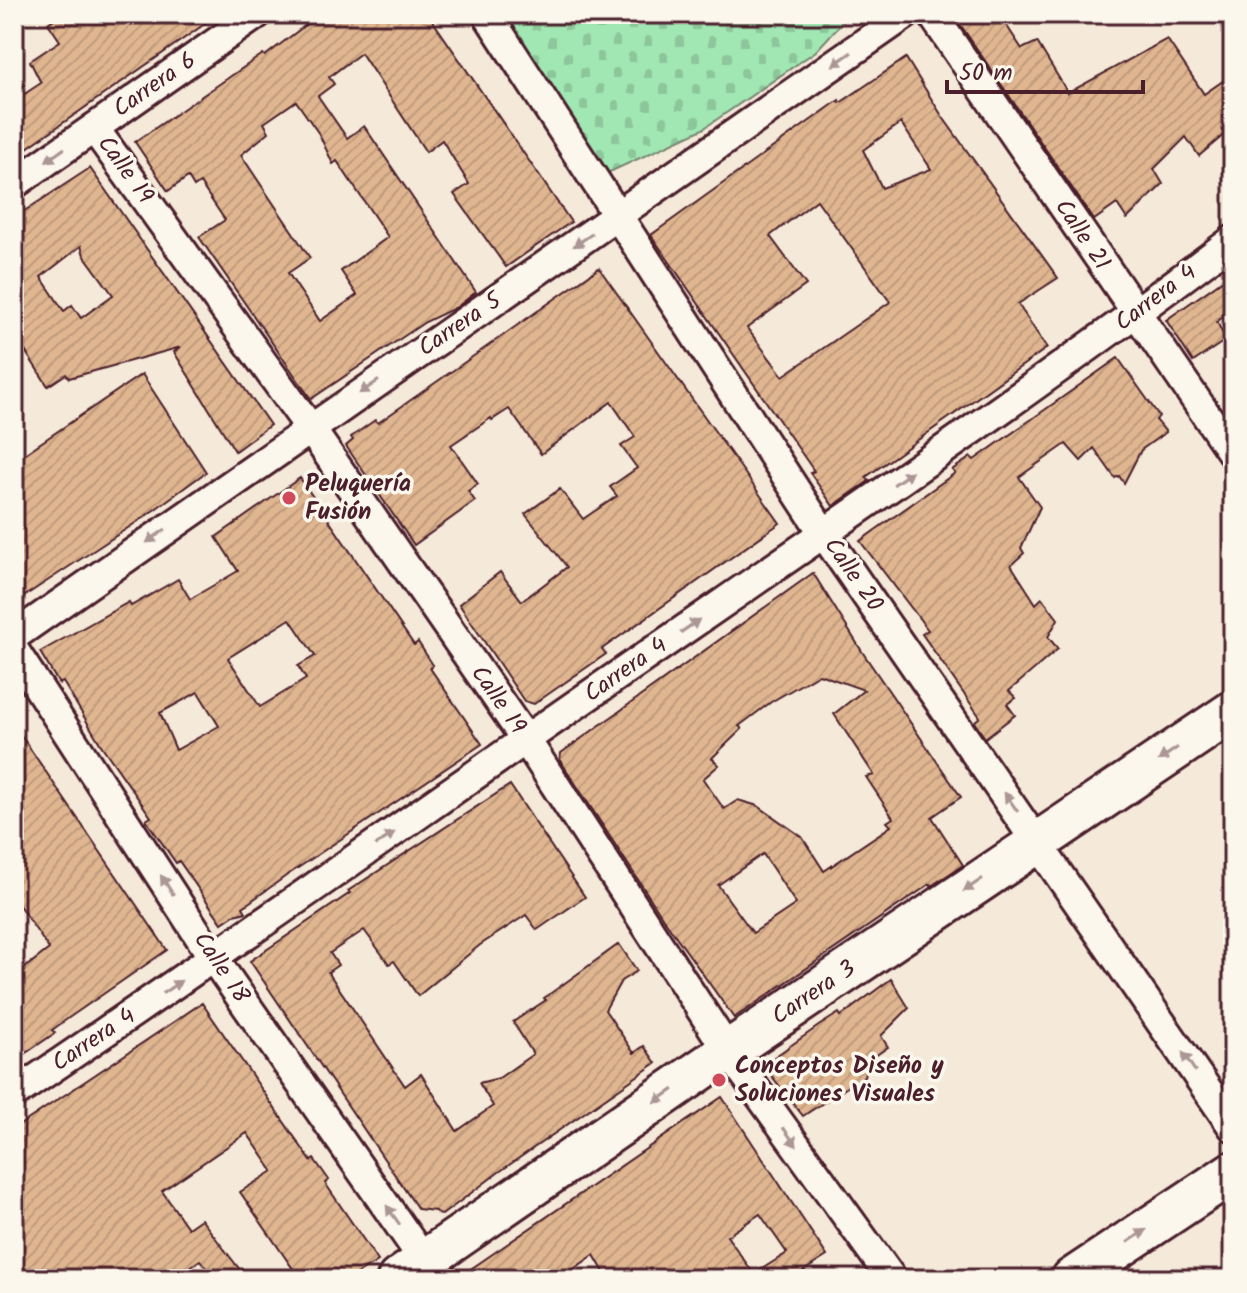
<svg xmlns="http://www.w3.org/2000/svg" width="1247" height="1293" font-family="Kalam,sans-serif">
<style>
.cemetery{fill:url(#cemetery-stones);stroke:#76836f;stroke-width:2}
.building{fill:url(#building-hatch);stroke:#4a1f2b;stroke-width:2;fill-rule:evenodd}
.lines{fill:none;stroke-linecap:round;stroke-linejoin:round}
.street-casing{stroke:#4a1f2b;stroke-width:34}
.secondary-casing{stroke:#4a1f2b;stroke-width:46}
.street{stroke:#fbf7ec;stroke-width:28}
.secondary{stroke:#fbf7ec;stroke-width:40}
.oneway{fill:#ab9695}
.poi-dot{fill:#d1495b;stroke:#fbf7ec;stroke-width:3}
.labels{text-anchor:middle;dominant-baseline:central;stroke-width:7;stroke-linejoin:round;paint-order:stroke}
.street-label{font-size:24px;fill:#4a1f2b;stroke:#fbf7ec}
.poi-label{font-size:24px;font-weight:bold;fill:#4a1f2b;stroke:#fbf7ec;text-anchor:start}
</style>
<defs>
<pattern id="cemetery-stones" width="16" height="16" patternUnits="userSpaceOnUse" patternTransform="scale(2)"><rect width="16" height="16" fill="#a1e7b3"/><path d="M2 7V4a2 2 0 0 1 4 0v3zM10 15v-3a2 2 0 0 1 4 0v3z" fill="#8cc69a"/></pattern>
<pattern id="building-hatch" width="6" height="6" patternUnits="userSpaceOnUse" patternTransform="scale(2)"><rect width="6" height="6" fill="#dfb690"/><path d="M-1 1l2-2M0 6l6-6M5 7l2-2" fill="none" stroke="#c19c7c"/></pattern>
</defs>
<rect width="100%" height="100%" fill="#f5eada"/>
<filter id="ink" filterUnits="userSpaceOnUse"><feTurbulence type="fractalNoise" baseFrequency=".0125" numOctaves="2"/><feDisplacementMap in="SourceGraphic" scale="16" xChannelSelector="R" yChannelSelector="G"/><feConvolveMatrix kernelMatrix="1 2 1 2 8 2 1 2 1" color-interpolation-filters="sRGB"/></filter>
<g filter="url(#ink)">
<polygon class="cemetery" points="498,14 850,14 816,51 703,129 601,176"/>
<g class="building">
<polygon points="61,14 219,14 14,157 14,101 41,83 30,61 60,41 48,23"/>
<path d="M320,14h108l143,208 -65,45 -52,-73 15,-10 -27,-44 -16,12 -65,-99 -32,24 5,7 -16,12 29,42 17,-12 112,166 -19,15 -32,15 -114,77 -112,-162 26,-17 -25,-37 -6,4 -6,-10 -20,14 -33,-49 128,-88 2,2zM296,101l23,33 14,30 4,-3 51,76 -47,34 16,24 -37,26 -32,-48 22,-15 -69,-103 28,-23 -5,-9z"/>
<polygon points="953,14 999,14 1022,49 1037,42 1068,93 1167,39 1204,94 1233,74 1233,127 1199,156 1186,137 1154,169 1163,184 1127,219 1117,204 1094,220"/>
<path d="M906,58l36,58 116,162 -40,26 29,44 -181,129 3,4 -36,25 -23,-33 4,-2 -163,-236 188,-135 1,3zM901,123l30,46 -49,19 -19,-38zM817,200l73,102 -107,74 -36,-48 59,-43 -36,-49z"/>
<path d="M90,168l180,257 -35,26 -61,-99 7,-5 -112,31 -3,-4 -18,12 -34,-52v-106l9,-16zM81,246l3,9 29,40 -32,23 -9,-13 -8,6 -23,-34z"/>
<polygon points="599,268 780,523 602,649 606,654 534,704 524,701 459,604 500,572 522,601 567,567 525,514 560,489 583,519 617,496 610,487 637,468 621,446 635,437 611,402 541,454 509,409 492,420 491,418 451,445 478,484 468,491 475,501 414,545 346,446 353,440 351,437 375,420 378,423"/>
<polygon points="1233,273 1233,307 1217,322 1226,340 1193,362 1166,320"/>
<polygon points="1118,358 1159,416 1156,420 1166,432 1141,450 1124,483 1119,476 1115,478 1094,448 1081,461 1066,444 1019,477 1040,507 1021,548 1024,553 1011,565 1036,604 1042,598 1058,619 1048,637 1058,649 1009,691 1016,698 1007,704 1015,715 985,738 974,722 980,717 922,634 928,630 860,541 955,473 952,470 971,457 974,460"/>
<polygon points="142,374 206,472 143,518 14,603 14,461"/>
<path d="M300,478l114,167 4,-3 15,23 -3,3 52,76 -196,132 -43,31 3,5 -12,3 -12,8 -43,-62 -3,2 -30,-43 5,-3 -50,-72 -38,-63 -4,2 -19,-32 89,-50 2,4 47,-27 12,20 48,-28 -22,-34zM290,619l25,37 -17,10 8,13 -46,28 -32,-49zM198,692l21,34 -43,24 -16,-37z"/>
<path d="M813,573l50,80 98,144 -29,20 31,48 -32,21 -1,-2 -196,134 -69,-97 -105,-161 1,-7zM819,674l45,16 -30,24 40,61 -8,2 27,41 -6,4 4,4 -67,45 -22,-34 -44,-31 -20,-6 -14,9 -21,-30 16,-14 -7,-7 30,-29 -3,-3 32,-24zM763,854l33,50 -43,29 -35,-48z"/>
<polygon points="14,725 167,950 70,1017 52,1030 55,1033 14,1061 14,976 49,949 14,898"/>
<polygon points="510,785 585,897 537,930 526,915 480,945 418,996 394,961 389,964 364,930 330,953 338,965 328,972 405,1086 421,1074 457,1131 493,1106 479,1083 499,1078 533,1054 513,1022 546,1000 544,998 619,944 637,971 621,981 605,1010 634,1053 644,1046 656,1063 499,1172 442,1215 438,1214 435,1211 418,1209 250,961 350,893 348,891"/>
<polygon points="891,979 909,1008 881,1036 888,1047 868,1061 864,1076 803,1116 763,1065 820,1025 839,1013 841,1016"/>
<polygon points="202,1003 311,1161 314,1159 322,1170 329,1180 325,1183 378,1261 349,1279 300,1279 240,1192 273,1171 247,1133 162,1191 188,1228 201,1219 247,1279 215,1279 200,1260 173,1279 14,1279 14,1129"/>
<path d="M722,1097l105,159 -36,23h-183l-14,-24 -35,24h-103zM760,1214l27,39 -33,21 -27,-38z"/>
</g>
<g class="lines">
<g class="street-casing">
<g id="street">
<polyline points="487,14 824,534 1233,1127"/>
<polyline points="932,14 1233,454"/>
<polyline points="94,128 310,428 526,740 728,1051 892,1279"/>
<polyline points="14,184 257,14"/>
<polyline points="14,636 906,14"/>
<polyline points="14,650 214,959 437,1279"/>
<path d="M14,1094c198,-134 394,-273 590,-409 211,-146 424,-290 629,-445"/>
</g>
</g>
<g class="secondary-casing">
<g id="secondary">
<polyline points="398,1279 728,1051 1233,711"/>
<polyline points="1072,1279 1233,1172"/>
</g>
</g>
<use href="#street" class="street"/>
<use href="#secondary" class="secondary"/>
</g>
<defs><path id="oneway-solid" d="M-6-.8H1V-3.2L6.5 0L1 3.2V.8H-6Z" transform="scale(2)"/></defs>
<g class="oneway">
<use href="#oneway-solid" transform="translate(842 59) rotate(145)"/>
<use href="#oneway-solid" transform="translate(55 155) rotate(145)"/>
<use href="#oneway-solid" transform="translate(583 240) rotate(146)"/>
<use href="#oneway-solid" transform="translate(369 387) rotate(146)"/>
<use href="#oneway-solid" transform="translate(903 478) rotate(-35)"/>
<use href="#oneway-solid" transform="translate(156 536) rotate(145)"/>
<use href="#oneway-solid" transform="translate(690 626) rotate(-35)"/>
<use href="#oneway-solid" transform="translate(1168 754) rotate(146)"/>
<use href="#oneway-solid" transform="translate(1011 802) rotate(-125)"/>
<use href="#oneway-solid" transform="translate(385 839) rotate(-35)"/>
<use href="#oneway-solid" transform="translate(167 885) rotate(-123)"/>
<use href="#oneway-solid" transform="translate(973 885) rotate(146)"/>
<use href="#oneway-solid" transform="translate(172 987) rotate(-34)"/>
<use href="#oneway-solid" transform="translate(1189 1062) rotate(-124)"/>
<use href="#oneway-solid" transform="translate(664 1096) rotate(145)"/>
<use href="#oneway-solid" transform="translate(790 1137) rotate(54)"/>
<use href="#oneway-solid" transform="translate(393 1215) rotate(-125)"/>
<use href="#oneway-solid" transform="translate(1137 1236) rotate(-34)"/>
</g>
</g>
<g class="poi-dot">
<circle cx="289" cy="498" r="8"/>
<circle cx="719" cy="1080" r="8"/>
</g>
<g class="labels">
<g class="street-label">
<text transform="translate(155 85) rotate(-35)">Carrera 6</text>
<text transform="translate(125 170) rotate(54)">Calle 19</text>
<text transform="translate(1082 235) rotate(56)">Calle 21</text>
<text transform="translate(1156 298) rotate(-37)">Carrera 4</text>
<text transform="translate(460 325) rotate(-34)">Carrera 5</text>
<text transform="translate(853 575) rotate(55)">Calle 20</text>
<text transform="translate(626 670) rotate(-35)">Carrera 4</text>
<text transform="translate(498 700) rotate(55)">Calle 19</text>
<text transform="translate(221 968) rotate(56)">Calle 18</text>
<text transform="translate(814 993) rotate(-34)">Carrera 3</text>
<text transform="translate(94 1040) rotate(-34)">Carrera 4</text>
</g>
<g class="poi-label">
<text x="305" y="484">Peluquería<tspan x="305" dy="28">Fusión</tspan></text>
<text x="735" y="1066">Conceptos Diseño y<tspan x="735" dy="28">Soluciones Visuales</tspan></text>
</g>
</g>
<rect width="1247" height="1293" fill="none" stroke="#fbf7ec" stroke-width="48"/>
<rect x="24" y="24" width="1199" height="1245" fill="none" stroke="#4a1f2b" stroke-width="3" filter="url(#ink)"/>
<path d="M947 80v12h196v-12" fill="none" stroke="#4a1f2b" stroke-width="4"/>
<text x="959" y="80" font-size="24" fill="#4a1f2b" stroke="#fbf7ec" stroke-width="6" paint-order="stroke">50 m</text>
</svg>
